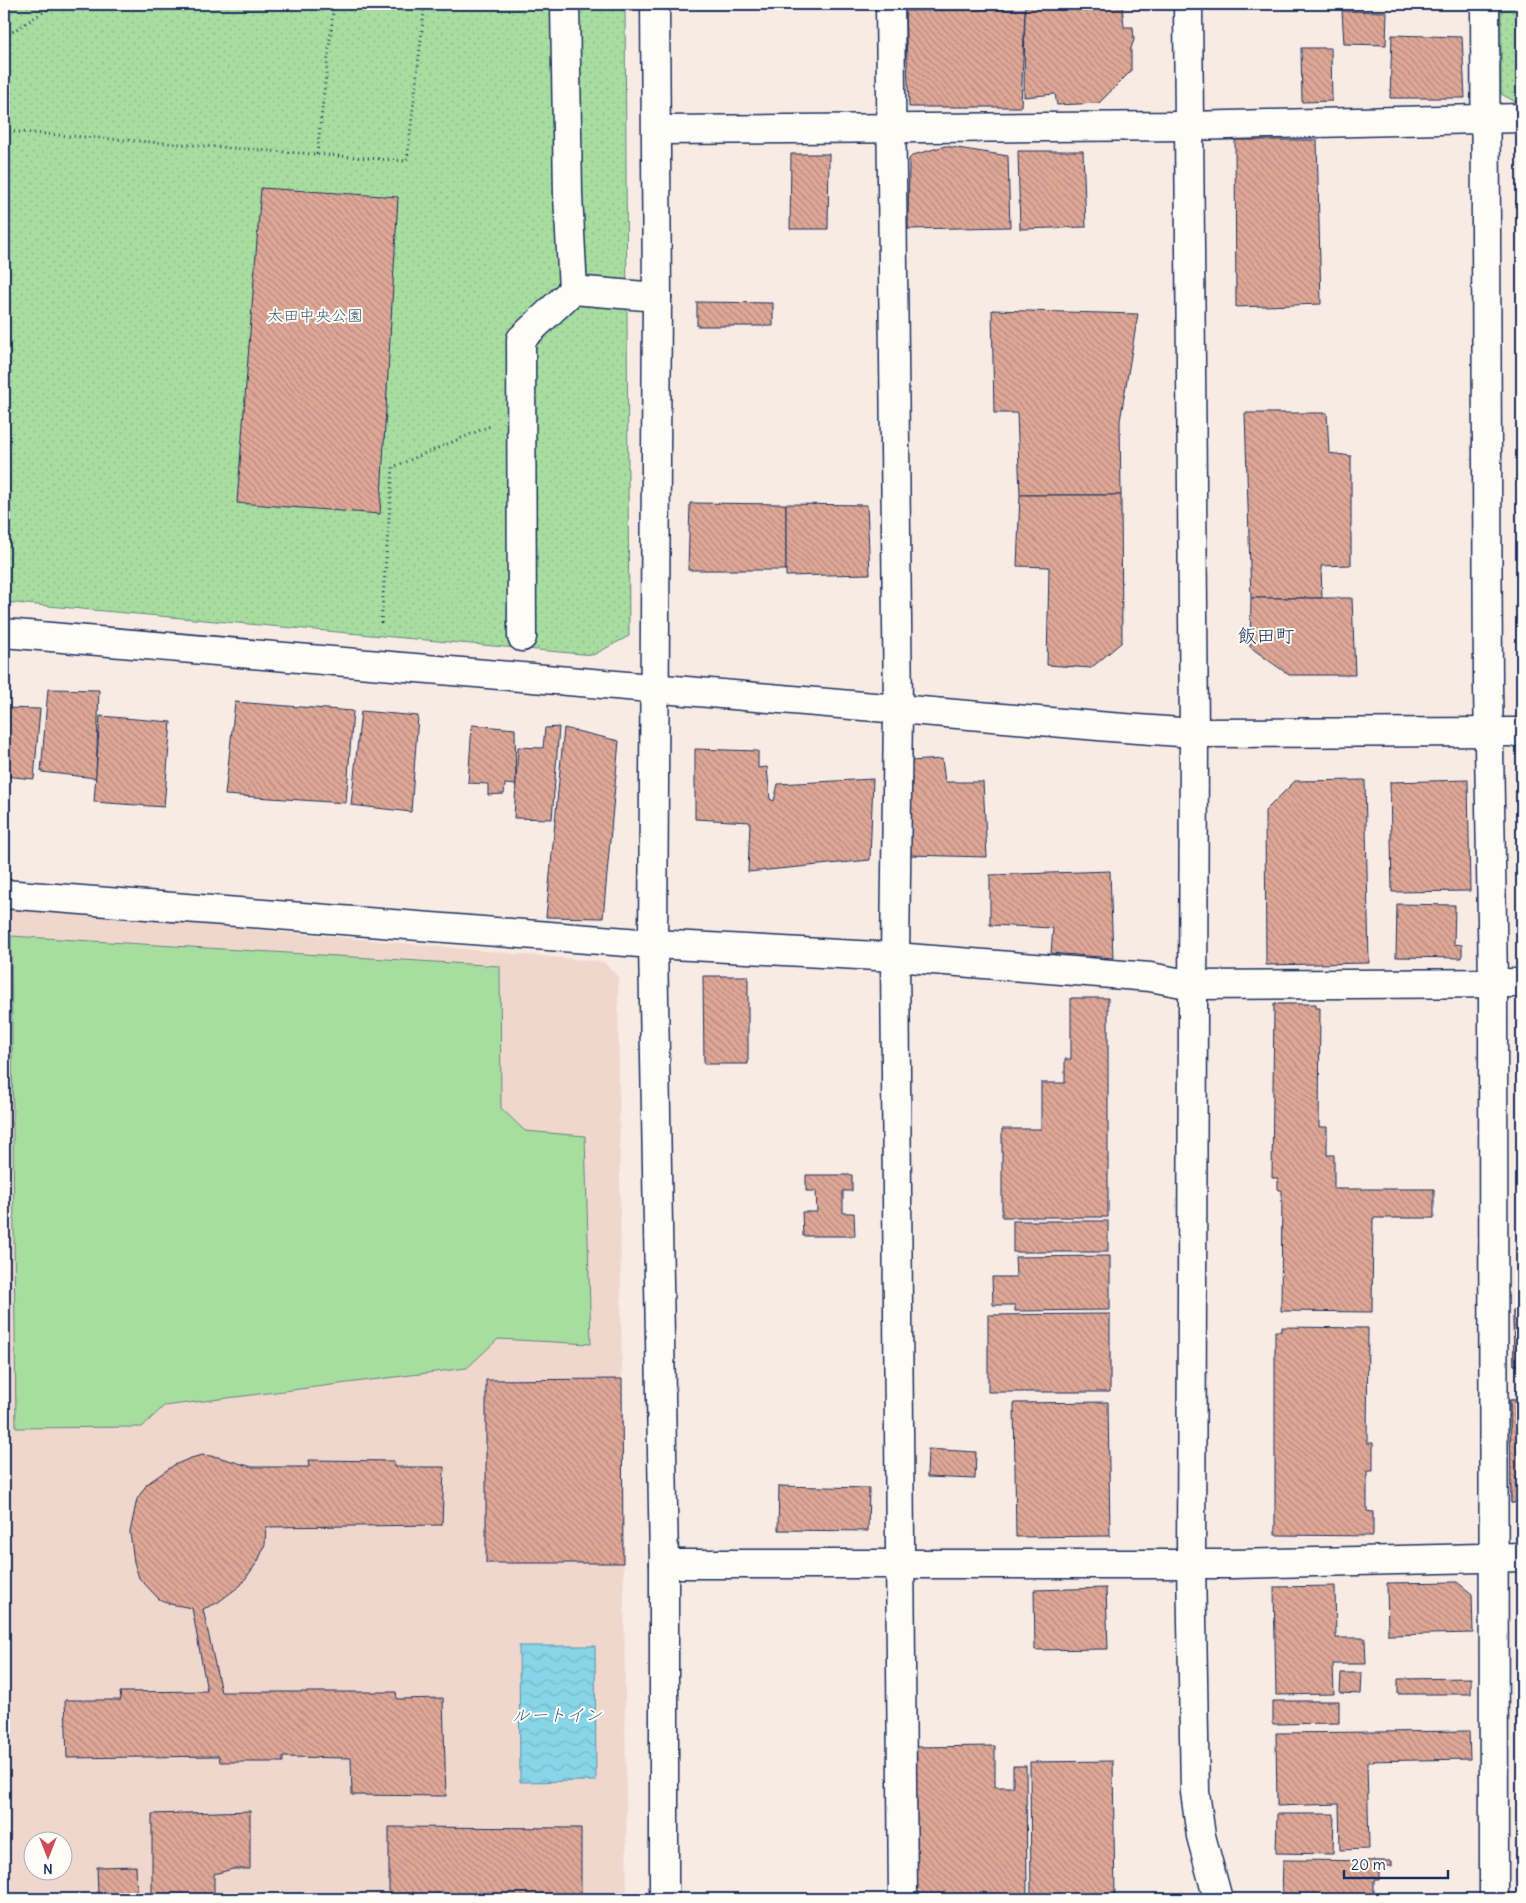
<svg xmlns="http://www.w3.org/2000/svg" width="1526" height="1903" font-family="Delius,'Klee One',sans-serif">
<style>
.built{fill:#f0d7cd;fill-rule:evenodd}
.park{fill:url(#park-dots);stroke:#62867f}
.pitch{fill:#a8dda0;stroke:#62867f}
.water{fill:url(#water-waves);stroke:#5c93b0}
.building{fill:url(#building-back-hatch);stroke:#1b2f5e}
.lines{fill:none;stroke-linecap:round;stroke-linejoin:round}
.minor-casing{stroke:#1b2f5e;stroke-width:31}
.path{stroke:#1b2f5e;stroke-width:3;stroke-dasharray:1 4;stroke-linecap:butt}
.minor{stroke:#fdfcf7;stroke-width:28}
.labels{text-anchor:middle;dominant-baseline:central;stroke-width:4;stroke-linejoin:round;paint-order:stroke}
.park-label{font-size:16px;fill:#3e5a6e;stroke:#fdfcf7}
.water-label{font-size:18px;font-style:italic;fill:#365880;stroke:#fdfcf7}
.quarter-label{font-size:19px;fill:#1b2f5e;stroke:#fdfcf7}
</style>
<defs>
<pattern id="park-dots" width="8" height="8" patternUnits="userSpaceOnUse" patternTransform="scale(1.25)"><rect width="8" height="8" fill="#a8dda0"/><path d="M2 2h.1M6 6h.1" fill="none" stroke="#90be8c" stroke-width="1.8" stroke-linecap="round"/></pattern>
<pattern id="water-waves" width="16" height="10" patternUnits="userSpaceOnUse" patternTransform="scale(1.25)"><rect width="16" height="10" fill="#88d5e7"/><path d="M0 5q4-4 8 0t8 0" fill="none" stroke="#75b7c9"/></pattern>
<pattern id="building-back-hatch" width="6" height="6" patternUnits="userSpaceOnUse" patternTransform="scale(1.25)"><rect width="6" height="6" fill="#dfa896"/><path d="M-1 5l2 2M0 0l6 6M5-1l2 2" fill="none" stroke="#b4897e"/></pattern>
</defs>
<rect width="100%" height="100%" fill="#f7ebe4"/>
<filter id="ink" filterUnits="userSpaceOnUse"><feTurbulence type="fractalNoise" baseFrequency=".02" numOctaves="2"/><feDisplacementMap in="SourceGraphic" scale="10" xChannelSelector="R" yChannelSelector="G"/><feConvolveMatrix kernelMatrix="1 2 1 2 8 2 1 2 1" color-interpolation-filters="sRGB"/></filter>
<g filter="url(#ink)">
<path class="built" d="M4,906l600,56 14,15 9,922h-623zM32,1840h30v30h-30z"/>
<g class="park">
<polygon points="4,4 625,4 629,636 593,655 4,602"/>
<polygon points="1501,4 1522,4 1522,103 1518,103 1501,94"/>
</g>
<polygon class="pitch" points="11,936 500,966 501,1108 525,1131 585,1136 591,1344 498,1339 467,1368 164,1406 142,1427 16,1428"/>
<polygon class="water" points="519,1646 595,1646 596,1781 520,1782"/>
<g class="building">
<polygon points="1025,4 1122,4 1124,27 1133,27 1134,40 1131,48 1131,71 1099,103 1057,105 1055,94 1024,97"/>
<polygon points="1025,9 1021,107 909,107 905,11"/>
<polygon points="1342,11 1387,12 1386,45 1344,44"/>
<polygon points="1392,35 1462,37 1465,98 1390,98"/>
<polygon points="1301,48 1331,48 1332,101 1302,102"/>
<polygon points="1235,140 1317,140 1321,304 1236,307"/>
<polygon points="945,146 1008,156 1010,227 908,229 909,159 913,155"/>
<polygon points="1018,151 1083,151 1086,227 1020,229"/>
<polygon points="791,154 829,154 828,229 790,229"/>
<polygon points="261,188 398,197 380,514 237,503"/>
<polygon points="697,302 773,303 773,326 697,326"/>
<polygon points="992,310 1138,314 1120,421 1121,495 1020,495 1017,413 994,413"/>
<polygon points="1245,413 1327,413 1329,453 1351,456 1351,565 1321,566 1322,598 1251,598"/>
<polygon points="1020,495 1121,495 1122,642 1091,668 1047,665 1049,567 1017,566"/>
<polygon points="690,503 786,504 786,570 688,570"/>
<polygon points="786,504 867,505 870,574 786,576"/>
<polygon points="1516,587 1522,587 1522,662 1517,662"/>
<polygon points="1251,598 1352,598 1355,675 1289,675 1250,647"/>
<polygon points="48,689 99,690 96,778 41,772"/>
<polygon points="235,702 353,711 346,803 225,795"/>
<polygon points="4,708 40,709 34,779 4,776"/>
<polygon points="361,711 418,716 411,812 351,805"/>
<polygon points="100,716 171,722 164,807 94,802"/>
<polygon points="472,725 515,729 516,785 505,784 504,794 488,795 488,784 468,783"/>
<polygon points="559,727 552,819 514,818 518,747 543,748 545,728"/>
<polygon points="564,728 619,741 603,918 546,917"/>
<polygon points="695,749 758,751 758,768 767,767 770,799 774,801 778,784 873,779 870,860 748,872 750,822 695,819"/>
<polygon points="942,759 945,782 983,782 987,857 908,855 910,761"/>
<polygon points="1365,780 1369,963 1266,965 1265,811 1295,781"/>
<polygon points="1468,780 1470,891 1392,892 1390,782"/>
<polygon points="1110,871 1113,958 1051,953 1053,928 990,925 990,875"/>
<polygon points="1397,904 1455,905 1454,944 1462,945 1462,958 1396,957"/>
<polygon points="703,976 748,976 748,1064 704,1064"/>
<polygon points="1071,998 1108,998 1108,1217 1002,1217 1002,1129 1041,1129 1041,1083 1065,1083 1065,1059 1071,1059"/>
<polygon points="1274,1004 1316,1004 1316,1008 1320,1008 1319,1127 1327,1127 1327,1155 1334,1155 1334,1189 1434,1189 1434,1218 1373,1218 1372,1312 1281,1311 1282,1190 1278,1190 1278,1178 1272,1178"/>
<polygon points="806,1175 852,1175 852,1191 843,1191 843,1213 854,1213 855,1236 803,1236 802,1212 817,1212 816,1191 806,1191"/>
<rect x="1013" y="1221" width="95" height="31"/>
<polygon points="1110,1256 1110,1310 1015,1311 1015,1305 993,1305 992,1277 1016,1277 1015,1257"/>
<polygon points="1513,1310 1522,1310 1522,1365 1514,1365"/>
<polygon points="1513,1310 1522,1310 1522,1365 1514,1365"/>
<polygon points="1110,1314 1110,1392 988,1392 988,1315"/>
<polygon points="1282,1327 1368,1328 1367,1443 1373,1443 1373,1471 1367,1471 1367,1511 1373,1512 1373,1536 1275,1535 1275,1331 1282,1331"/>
<polygon points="622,1379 623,1563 486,1563 486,1380"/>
<polygon points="1510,1400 1522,1400 1522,1502 1511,1503"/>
<polygon points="1510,1400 1522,1400 1522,1502 1511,1503"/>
<polygon points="1108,1402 1110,1536 1016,1537 1014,1403"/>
<polygon points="928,1449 976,1452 975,1479 927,1477"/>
<polygon points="203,1455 218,1457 252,1467 309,1467 308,1460 394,1461 394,1467 444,1467 442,1525 266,1527 265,1545 258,1561 241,1585 217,1603 203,1609 221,1692 396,1692 397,1699 443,1698 446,1796 352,1795 351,1758 283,1757 283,1762 220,1762 219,1756 67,1758 65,1700 121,1700 120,1692 207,1691 192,1608 170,1604 159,1599 139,1578 134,1562 130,1532 137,1499 147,1484 174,1465 191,1458"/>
<polygon points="779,1486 869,1488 868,1531 778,1530"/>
<polygon points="1457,1582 1472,1594 1473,1633 1388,1635 1387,1583"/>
<polygon points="1335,1586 1336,1638 1365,1638 1366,1664 1333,1664 1334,1694 1276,1695 1274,1587"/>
<polygon points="1106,1588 1108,1649 1035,1650 1034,1590"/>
<polygon points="1341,1673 1362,1673 1361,1694 1340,1693"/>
<polygon points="1471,1678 1471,1694 1398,1694 1398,1679"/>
<polygon points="1273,1701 1339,1701 1339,1723 1273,1724"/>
<polygon points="1469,1731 1470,1759 1367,1761 1369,1849 1340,1850 1339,1804 1277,1806 1276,1733"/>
<polygon points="995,1746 995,1787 1013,1787 1013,1766 1026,1766 1027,1899 913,1899 912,1747"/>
<polygon points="1113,1761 1115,1899 1031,1899 1030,1762"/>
<polygon points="250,1811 250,1869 233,1869 214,1874 214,1897 152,1897 152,1814"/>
<polygon points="1277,1814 1334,1814 1333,1854 1276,1853"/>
<polygon points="389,1827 581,1828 581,1899 389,1899"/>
<polygon points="1283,1860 1392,1861 1392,1866 1379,1866 1379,1880 1374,1880 1374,1897 1386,1897 1386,1899 1282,1899"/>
<polygon points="136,1866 137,1893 98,1894 97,1867"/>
</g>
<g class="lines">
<g class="minor-casing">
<g id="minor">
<polyline points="565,4 568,195 573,290 657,297"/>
<polyline points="655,4 657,297 653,944 664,1564 664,1899"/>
<polyline points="890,4 898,709 895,957 903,1899"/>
<polyline points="1188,4 1194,733 1191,1564 1195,1792 1201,1836 1218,1899"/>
<polyline points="1485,4 1488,686 1493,983 1494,1899"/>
<polyline points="657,130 1189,126 1522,118"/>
<polyline points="4,633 1110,727 1194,733 1522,732"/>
<polyline points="522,637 521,339 573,290"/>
<polyline points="4,894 653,944 895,957 1150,977 1193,985 1522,983"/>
<polyline points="664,1564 1232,1564 1522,1557"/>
</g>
</g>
<g class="path">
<polyline points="4,37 56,4"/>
<polyline points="4,131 407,161 425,4"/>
<polyline points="317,154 334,4"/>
<polyline points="381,623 393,467 490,426"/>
</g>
<use href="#minor" class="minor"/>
</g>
</g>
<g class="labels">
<g class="park-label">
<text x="315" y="315">太田中央公園</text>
</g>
<g class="water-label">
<text x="557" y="1714">ルートイン</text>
</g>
<g class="quarter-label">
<text x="1266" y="635">飯田町</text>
</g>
</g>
<rect width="1526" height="1903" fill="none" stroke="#fdfcf7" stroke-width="20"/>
<rect x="10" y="10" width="1506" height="1883" fill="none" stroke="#1b2f5e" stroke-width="2" filter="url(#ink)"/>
<g transform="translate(48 1856) rotate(180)"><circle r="24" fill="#fdfcf7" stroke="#a3aaba"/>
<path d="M0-4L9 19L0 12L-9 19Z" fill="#d1495b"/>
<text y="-8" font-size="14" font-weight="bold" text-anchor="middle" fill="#1b2f5e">N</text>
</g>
<path d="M1344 1870v8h104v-8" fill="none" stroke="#1b2f5e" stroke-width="2.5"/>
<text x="1351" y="1870" font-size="15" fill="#1b2f5e" stroke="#fdfcf7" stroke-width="4" paint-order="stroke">20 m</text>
</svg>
